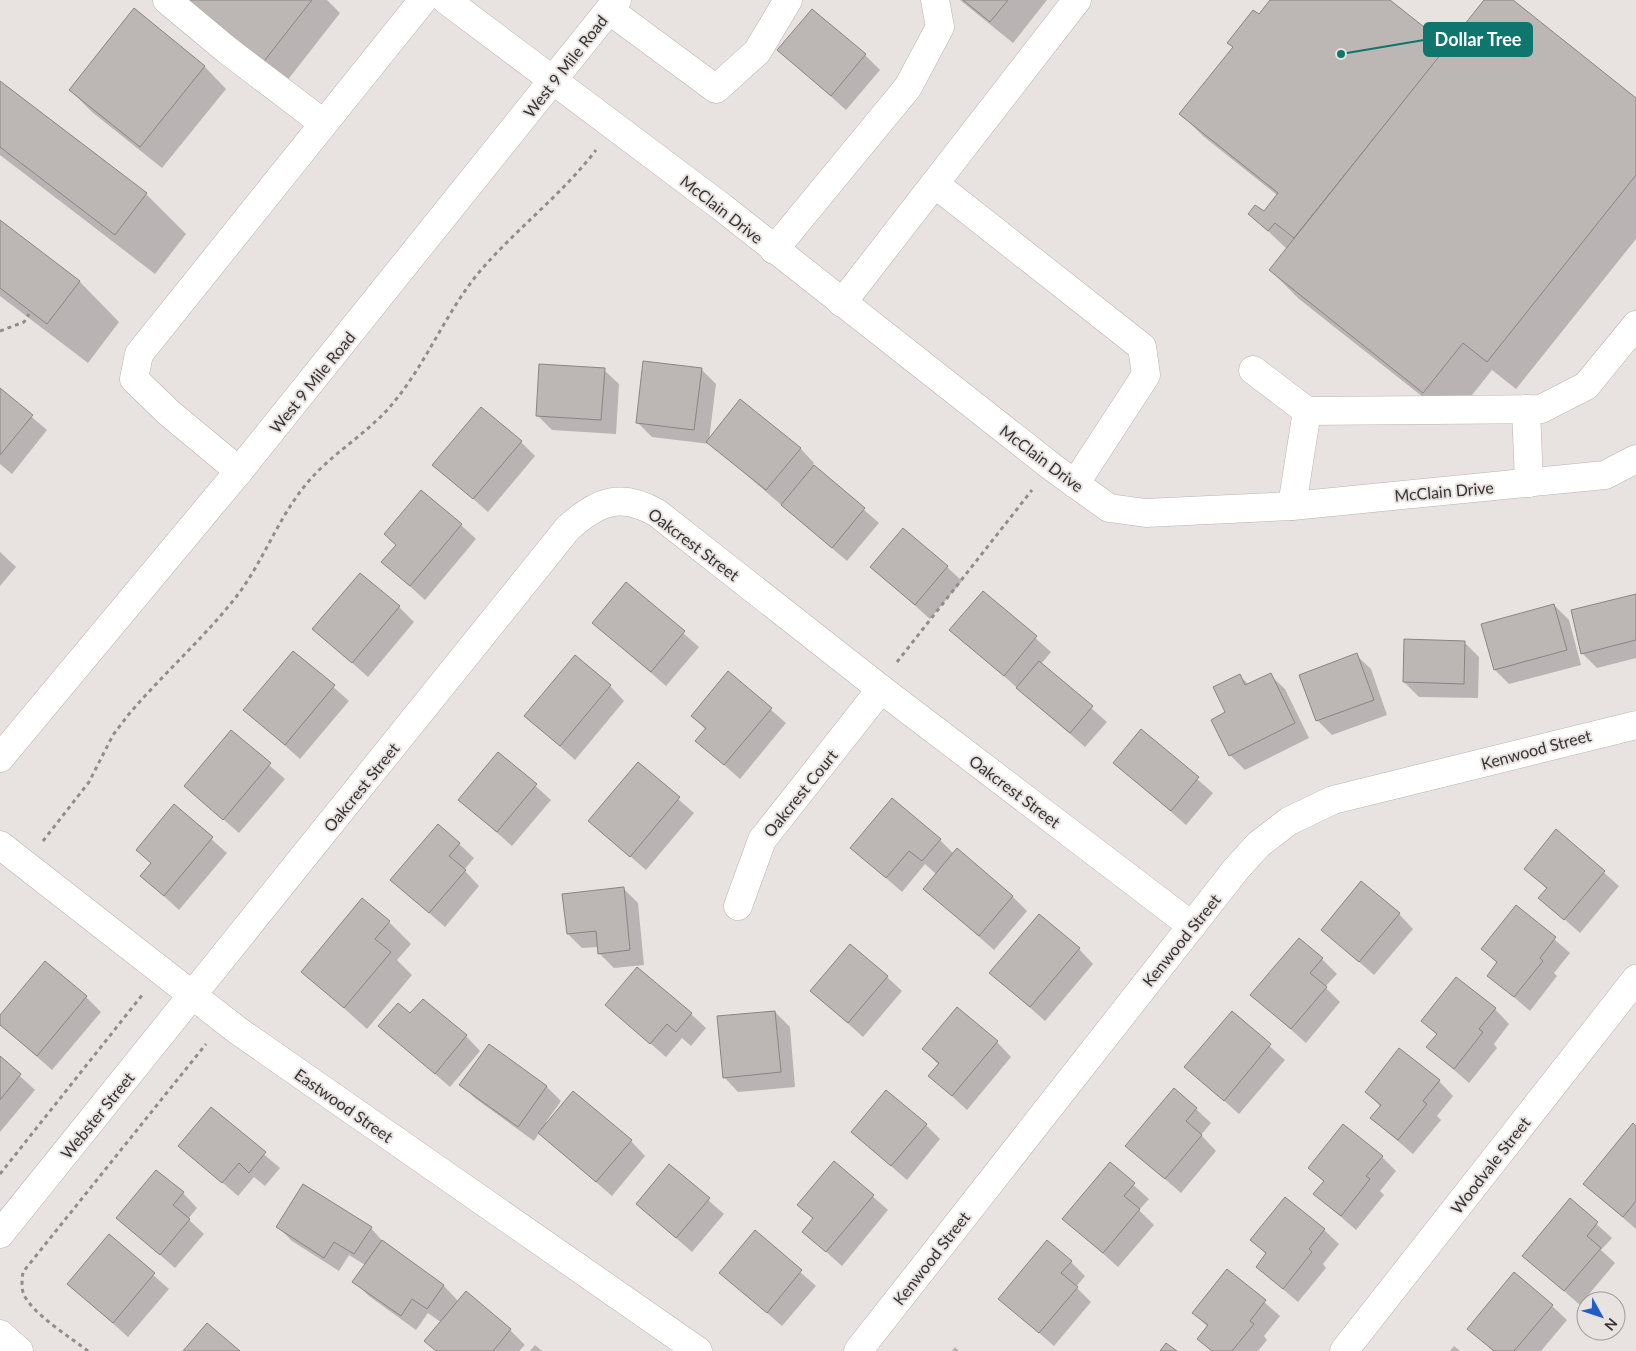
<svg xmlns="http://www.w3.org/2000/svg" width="1636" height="1351" font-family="Lato,sans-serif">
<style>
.shadow{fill:#0003}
.building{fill:#bcb6b4;stroke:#8a8583}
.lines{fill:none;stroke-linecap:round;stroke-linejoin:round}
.minor-casing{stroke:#b8b3b1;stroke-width:29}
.major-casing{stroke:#b8b3b1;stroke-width:29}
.path{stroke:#918d8c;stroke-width:3;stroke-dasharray:4 4;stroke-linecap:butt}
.minor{stroke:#fff;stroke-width:28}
.major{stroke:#fff;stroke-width:28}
.labels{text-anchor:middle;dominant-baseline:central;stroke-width:4;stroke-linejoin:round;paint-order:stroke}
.street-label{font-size:16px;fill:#353332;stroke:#e8e2e0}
.leader{fill:none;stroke:#0f766e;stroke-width:2}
.callout-dot{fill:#0f766e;stroke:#e8e2e0;stroke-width:2}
.callout{fill:#0f766e;stroke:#0f766e;stroke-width:2}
.callout-label{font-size:18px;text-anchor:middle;font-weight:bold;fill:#fff}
</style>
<rect width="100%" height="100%" fill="#e8e2e0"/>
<g class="shadow">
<polygon points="191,0 327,0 340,13 283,86"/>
<polygon points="960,0 1047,0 1013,43"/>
<polygon points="1272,0 1388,0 1448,47 1486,0 1511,0 1636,99 1636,239 1516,389 1492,370 1452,420 1299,299 1270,270 1287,249 1250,214 1264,213 1277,195 1203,136 1181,114"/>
<polygon points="135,10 205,67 226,89 162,168 92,112 70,90"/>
<polygon points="779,50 865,55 880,70 846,110"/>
<polygon points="0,82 146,194 186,234 155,274 0,155"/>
<polygon points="0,221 80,282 119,322 88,363 0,296"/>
<polygon points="701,369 716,384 709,440 800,448 814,463 813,465 879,523 847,561 710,444 652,437 637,422"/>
<polygon points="604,370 619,384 616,434 552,430 537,415"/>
<polygon points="0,390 47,430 12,474 0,464"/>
<polygon points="521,442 535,456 488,512 434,464"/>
<polygon points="461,525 476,539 425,600 383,562"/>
<polygon points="0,552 16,567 0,586"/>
<polygon points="872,567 947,567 962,581 930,619"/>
<polygon points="627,584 699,647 666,686 594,623"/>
<polygon points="983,592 1051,652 1041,664 1107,722 1085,747 951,630"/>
<polygon points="1636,595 1636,658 1597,668 1582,653"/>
<polygon points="1554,605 1569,620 1581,665 1509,684 1495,670"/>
<polygon points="399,607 414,622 368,677 314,629"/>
<polygon points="1464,642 1479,657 1478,698 1419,697 1404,682"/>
<polygon points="294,652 349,701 300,759 245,710"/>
<polygon points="1356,655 1371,669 1387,715 1332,735 1317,720"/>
<polygon points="729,673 786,723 740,779 697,741 706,730 692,716"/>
<polygon points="1239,675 1249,685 1270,675 1285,689 1309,738 1245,770 1230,755 1227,713"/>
<polygon points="610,686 624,701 575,760 526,716"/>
<polygon points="1142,731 1213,793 1186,825 1115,763"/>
<polygon points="231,732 285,779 239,833 185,786"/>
<polygon points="499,753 551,800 512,846 460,800"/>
<polygon points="638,764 694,813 646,870 590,821"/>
<polygon points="174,806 227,853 179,910 142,876 152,864 138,850"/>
<polygon points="1557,831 1619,886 1580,933 1540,898 1547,889 1525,868"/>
<polygon points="940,840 954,854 1012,896 1027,911 994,950 925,889 937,875 925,864 902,892 852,848"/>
<polygon points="459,844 474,858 464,870 479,886 445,927 392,880"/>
<polygon points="623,888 638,903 644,965 614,968 600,954 599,947 582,948 568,934"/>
<polygon points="1517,907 1570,953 1554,973 1557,976 1530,1011 1488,975 1498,964 1483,949"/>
<polygon points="1399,914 1413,929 1374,975 1323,930"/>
<polygon points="389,922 411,944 397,960 412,975 367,1029 303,971"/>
<polygon points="1079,949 1093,964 1045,1021 991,973"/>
<polygon points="1322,959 1337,974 1325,987 1340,1002 1306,1043 1252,995"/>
<polygon points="887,977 902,991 863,1037 812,991"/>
<polygon points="86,997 101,1012 52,1070 0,1024 0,1017"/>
<polygon points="606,1005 691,1014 706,1028 691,1046 682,1038 666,1057"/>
<polygon points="1495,1009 1509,1024 1494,1044 1497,1048 1469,1083 1428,1047 1437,1035 1423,1021"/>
<polygon points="775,1012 790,1027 795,1087 738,1092 724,1077"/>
<polygon points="1232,1012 1285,1060 1239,1114 1186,1067"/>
<polygon points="410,1015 466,1036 480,1051 450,1087 380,1026"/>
<polygon points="997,1042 1011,1057 967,1110 930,1076 939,1065 923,1049"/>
<polygon points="0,1058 35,1090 0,1132"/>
<polygon points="1439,1081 1453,1096 1437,1116 1441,1120 1413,1154 1371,1118 1381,1107 1366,1092"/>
<polygon points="461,1085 547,1087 561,1101 546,1122 548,1123 631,1141 645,1156 612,1196 539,1133 534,1141 476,1099"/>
<polygon points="211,1109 280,1168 265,1186 254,1177 238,1196 180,1146"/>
<polygon points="1196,1109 1211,1123 1201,1135 1216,1151 1181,1193 1127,1146"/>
<polygon points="926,1125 940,1139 907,1180 852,1132"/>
<polygon points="1636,1127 1636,1229 1584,1184"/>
<polygon points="1382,1157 1396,1171 1380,1191 1384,1195 1356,1230 1315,1194 1324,1182 1309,1167"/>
<polygon points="834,1162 888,1210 842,1266 804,1232 814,1220 798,1205"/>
<polygon points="1110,1164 1149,1199 1139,1210 1154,1225 1118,1267 1064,1219"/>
<polygon points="669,1166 724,1214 692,1252 637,1204"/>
<polygon points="183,1193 197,1208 188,1219 204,1234 175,1268 118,1218"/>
<polygon points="1570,1200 1612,1238 1601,1250 1615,1263 1580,1305 1524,1256"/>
<polygon points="278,1227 371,1228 385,1244 444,1286 459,1302 510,1330 525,1345 519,1351 436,1351 426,1341 442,1323 428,1313 416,1330 369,1296 354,1281 365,1265 349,1255 339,1271 292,1241"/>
<polygon points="1324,1230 1339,1244 1323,1264 1326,1268 1298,1302 1257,1267 1267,1255 1252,1240"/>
<polygon points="755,1232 816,1286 782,1326 721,1273"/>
<polygon points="109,1236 169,1289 128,1337 69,1284"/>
<polygon points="1071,1262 1085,1276 1076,1287 1091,1302 1054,1346 1000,1299"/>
<polygon points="1227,1270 1280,1316 1264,1336 1267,1340 1258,1351 1211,1351 1199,1339 1208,1327 1193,1313"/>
<polygon points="1552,1306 1567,1320 1541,1351 1493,1351 1469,1328"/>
<polygon points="535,1345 542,1351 530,1351"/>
<polygon points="1454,1346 1460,1351 1450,1351"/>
<polygon points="955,1347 959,1351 952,1351"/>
</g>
<g class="building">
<polygon points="189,0 312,0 261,65 185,5"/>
<polygon points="963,0 1008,0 990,22"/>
<polygon points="1270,0 1390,0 1448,46 1294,238 1275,223 1268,231 1248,214 1255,205 1264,211 1278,193 1179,114 1233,47 1227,43 1253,10 1259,14"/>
<polygon points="1484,0 1513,0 1636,98 1636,175 1487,362 1463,343 1423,393 1269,270"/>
<polygon points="134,8 205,66 140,147 69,90"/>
<polygon points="812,9 866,54 831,96 777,50"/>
<polygon points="0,81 147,193 115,235 0,147"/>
<polygon points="0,220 80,281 47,324 0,288"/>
<polygon points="643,361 702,368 694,430 636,423"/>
<polygon points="539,364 605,368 601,420 536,416"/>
<polygon points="0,388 33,415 0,455"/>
<polygon points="740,399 801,448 766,490 706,442"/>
<polygon points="481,407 522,441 473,499 432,465"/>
<polygon points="814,465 865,508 832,548 781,505"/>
<polygon points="421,490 462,524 410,586 381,562 396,545 384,534"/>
<polygon points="903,528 948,566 915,605 870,567"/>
<polygon points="360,573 400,606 352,663 312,629"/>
<polygon points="626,582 685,631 651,672 592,623"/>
<polygon points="983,591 1037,636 1004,676 949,630"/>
<polygon points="1636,594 1636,640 1581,654 1571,610"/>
<polygon points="1554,604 1567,650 1494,670 1481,624"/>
<polygon points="1404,639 1465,641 1464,684 1403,682"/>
<polygon points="293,651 335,685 285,745 243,710"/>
<polygon points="1357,653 1374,700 1316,721 1299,675"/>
<polygon points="575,655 611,685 560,746 524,716"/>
<polygon points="1039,661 1093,706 1070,733 1016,688"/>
<polygon points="728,671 772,708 724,765 695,741 706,728 691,716"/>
<polygon points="1271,673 1295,723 1229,756 1211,720 1225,712 1213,687 1240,674 1245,685"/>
<polygon points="1141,729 1199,777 1171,811 1113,763"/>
<polygon points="231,730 271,763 223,820 184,786"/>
<polygon points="498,752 537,784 497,832 458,800"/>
<polygon points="638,762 680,797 630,857 588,821"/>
<polygon points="892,798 941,839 922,861 909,851 886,878 850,848"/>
<polygon points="174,804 213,837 164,896 140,876 151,863 136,850"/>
<polygon points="438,824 460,843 449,856 466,870 429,913 390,880"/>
<polygon points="1556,829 1605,871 1564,920 1538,898 1547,888 1524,869"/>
<polygon points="957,848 1013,896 979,936 923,889"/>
<polygon points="1361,881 1400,913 1359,962 1321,930"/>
<polygon points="624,887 630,950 598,954 596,931 567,934 562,894"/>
<polygon points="362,898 390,921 375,939 391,952 344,1008 301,972"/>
<polygon points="1516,905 1556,937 1540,958 1543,961 1514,997 1487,976 1497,962 1481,949"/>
<polygon points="1039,914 1080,948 1030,1007 989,973"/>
<polygon points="1299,938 1323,958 1310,973 1327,987 1291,1029 1250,995"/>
<polygon points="850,944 888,976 848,1023 810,991"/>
<polygon points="45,961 87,996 37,1056 0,1025 0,1015"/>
<polygon points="637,967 692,1013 676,1032 667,1024 650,1044 605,1005"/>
<polygon points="1456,977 1496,1008 1479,1029 1483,1032 1454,1069 1426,1047 1437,1034 1421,1021"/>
<polygon points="423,999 467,1035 435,1074 378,1026 398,1003 410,1013"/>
<polygon points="957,1007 998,1041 952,1096 928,1076 939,1063 922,1049"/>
<polygon points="775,1011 781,1072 723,1078 717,1016"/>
<polygon points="1232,1011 1271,1044 1224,1101 1184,1067"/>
<polygon points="489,1044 547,1086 518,1127 459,1085"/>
<polygon points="1399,1048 1440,1080 1423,1101 1427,1104 1398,1140 1370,1118 1381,1105 1365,1092"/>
<polygon points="0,1056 21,1074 0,1100"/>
<polygon points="1174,1088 1197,1108 1186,1121 1202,1135 1165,1179 1125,1146"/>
<polygon points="886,1090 927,1124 891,1166 851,1132"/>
<polygon points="573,1091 632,1140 596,1182 538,1133"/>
<polygon points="211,1107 266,1152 249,1173 239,1163 222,1183 178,1146"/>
<polygon points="1633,1123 1636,1126 1636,1201 1623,1217 1583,1184"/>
<polygon points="1343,1124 1383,1156 1366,1176 1370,1179 1341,1216 1313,1194 1324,1181 1308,1168"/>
<polygon points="834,1161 874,1195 826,1252 802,1232 813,1218 797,1205"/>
<polygon points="1110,1162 1135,1183 1124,1196 1140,1209 1103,1253 1062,1219"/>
<polygon points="669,1164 710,1198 676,1238 636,1204"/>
<polygon points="156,1170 184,1192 173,1205 190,1219 160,1255 116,1218"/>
<polygon points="303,1184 372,1227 354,1254 334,1242 324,1258 276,1227"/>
<polygon points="1285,1197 1325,1229 1309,1249 1312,1252 1283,1289 1256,1267 1266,1253 1250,1240"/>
<polygon points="1570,1198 1598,1222 1587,1236 1601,1248 1564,1291 1522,1256"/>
<polygon points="755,1230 802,1270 767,1313 719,1273"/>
<polygon points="109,1234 155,1273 113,1323 67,1284"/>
<polygon points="382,1240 444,1285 427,1309 412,1299 401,1316 352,1282"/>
<polygon points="1047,1240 1072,1261 1061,1273 1078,1287 1039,1333 998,1299"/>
<polygon points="1227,1269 1266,1300 1250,1321 1254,1324 1232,1351 1212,1351 1197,1339 1208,1325 1192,1313"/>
<polygon points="1514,1272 1553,1305 1514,1351 1494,1351 1467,1329"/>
<polygon points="466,1291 511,1329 493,1351 436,1351 424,1341"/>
<polygon points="207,1323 240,1351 183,1351"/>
<polygon points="1166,1343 1177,1351 1160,1351"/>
</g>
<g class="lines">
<g class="minor-casing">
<g id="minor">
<polyline points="167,0 227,50 323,123"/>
<polyline points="446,0 723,208 1052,467 1109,508 1146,513 1292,506 1605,475 1636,459"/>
<polyline points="609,10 716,89 757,52 788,0"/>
<polyline points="935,184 1142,347 1146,375 1075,484"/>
<polyline points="774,250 908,87 940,27 935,0"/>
<polyline points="842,303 1077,0"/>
<polyline points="1253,370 1307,411 1541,409 1586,386 1636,325"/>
<polyline points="1526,409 1529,483"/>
<polyline points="239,471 168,412 134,379 139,354 423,0"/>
<polyline points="1292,506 1307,411"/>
<polyline points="0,845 237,1030 698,1351"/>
<polyline points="738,906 762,840 881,689"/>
<path d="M0,1234l568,-706c30,-27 53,-36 89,-15l224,176 311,237"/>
<polyline points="0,1334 19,1351"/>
<polyline points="858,1351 1237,868 1259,844 1289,821 1333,800 1636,725"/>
<polyline points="1344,1351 1636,979"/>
</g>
</g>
<g class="major-casing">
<polyline id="major" points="0,758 239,471 617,0"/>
</g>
<g class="path">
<polyline points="0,331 24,322 29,314"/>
<polyline points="897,662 1032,490"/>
<path d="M43,841l46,-59 24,-47 16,-21c34,-40 74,-75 107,-117 28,-36 42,-80 72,-115 25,-30 61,-49 86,-80 32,-39 51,-87 82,-126 37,-45 85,-80 120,-126"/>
<polyline points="0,1174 143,994"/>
<path d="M88,1351c-18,-14 -54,-36 -64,-56 -3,-7 -2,-16 -1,-23l183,-228"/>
</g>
<use href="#minor" class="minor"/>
<use href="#major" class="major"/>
</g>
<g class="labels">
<g class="street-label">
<text transform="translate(565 66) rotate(-52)">West 9 Mile Road</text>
<text transform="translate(722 209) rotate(38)">McClain Drive</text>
<text transform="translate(312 382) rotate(-51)">West 9 Mile Road</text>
<text transform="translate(1042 458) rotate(37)">McClain Drive</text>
<text transform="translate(1444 491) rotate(-5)">McClain Drive</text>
<text transform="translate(694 544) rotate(37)">Oakcrest Street</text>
<text transform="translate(1536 749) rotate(-15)">Kenwood Street</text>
<text transform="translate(361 787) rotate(-51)">Oakcrest Street</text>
<text transform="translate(1015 791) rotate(37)">Oakcrest Street</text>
<text transform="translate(800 793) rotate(-51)">Oakcrest Court</text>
<text transform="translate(1181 940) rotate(-51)">Kenwood Street</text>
<text transform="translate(344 1105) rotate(35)">Eastwood Street</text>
<text transform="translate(97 1115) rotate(-51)">Webster Street</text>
<text transform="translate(1490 1165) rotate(-52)">Woodvale Street</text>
<text transform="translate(931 1258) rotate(-52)">Kenwood Street</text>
</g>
</g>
<path class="leader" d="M1341 54L1424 40"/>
<circle class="callout-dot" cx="1341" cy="54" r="5"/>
<rect class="callout" x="1424" y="23" width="108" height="33" rx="5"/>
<g class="callout-label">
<text x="1478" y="46">Dollar Tree</text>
</g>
<g transform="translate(1601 1316) rotate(130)"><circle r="24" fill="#e8e2e0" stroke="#a09c9a"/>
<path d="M0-4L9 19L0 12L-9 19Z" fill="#1f5dc9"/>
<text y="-8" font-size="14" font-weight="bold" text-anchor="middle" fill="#353332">N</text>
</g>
</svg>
